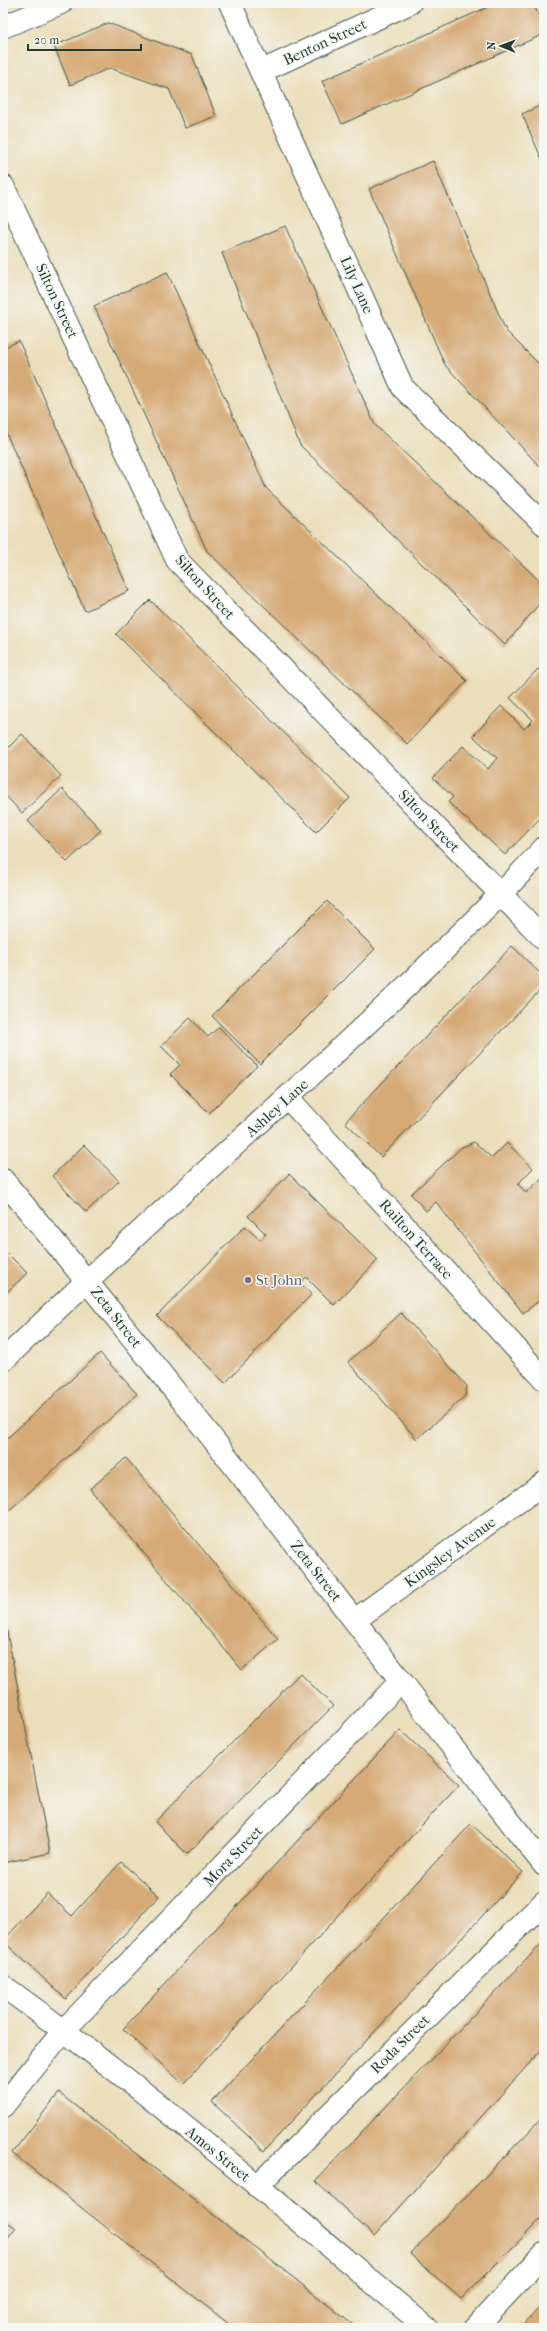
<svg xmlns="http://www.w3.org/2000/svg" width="547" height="2331" font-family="'IM FELL French Canon',serif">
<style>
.building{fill:#d5aa76}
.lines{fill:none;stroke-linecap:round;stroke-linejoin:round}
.street-casing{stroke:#3e5548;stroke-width:24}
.street{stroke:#fff;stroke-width:22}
.worship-dot{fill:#6b7280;stroke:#f6f6f2;stroke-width:1.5}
.labels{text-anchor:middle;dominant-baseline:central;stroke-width:3;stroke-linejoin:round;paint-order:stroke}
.street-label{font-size:15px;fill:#1f3d34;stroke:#f6f6f2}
.worship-label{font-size:15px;fill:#5b616d;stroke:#f6f6f2;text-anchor:start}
</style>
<rect width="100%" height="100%" fill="#f6f6f2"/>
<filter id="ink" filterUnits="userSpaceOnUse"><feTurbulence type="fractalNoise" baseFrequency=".025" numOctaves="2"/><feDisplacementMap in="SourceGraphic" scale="8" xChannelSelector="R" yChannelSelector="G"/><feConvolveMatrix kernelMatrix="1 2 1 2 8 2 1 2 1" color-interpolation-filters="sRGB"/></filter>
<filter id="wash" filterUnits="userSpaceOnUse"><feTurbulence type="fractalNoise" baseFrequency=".012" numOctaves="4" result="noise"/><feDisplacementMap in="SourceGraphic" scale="16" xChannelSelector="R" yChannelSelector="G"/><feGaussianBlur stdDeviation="0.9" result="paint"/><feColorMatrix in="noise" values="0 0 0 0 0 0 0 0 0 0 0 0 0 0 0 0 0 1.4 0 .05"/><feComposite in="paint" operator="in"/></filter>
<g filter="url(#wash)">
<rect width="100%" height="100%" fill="#ebdebb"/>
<g id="blocks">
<g class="building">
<polygon points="497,3 533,3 544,27 544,34 342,124 322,81"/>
<polygon points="108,23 192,55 216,116 185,128 169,89 110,68 70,85 54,46"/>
<polygon points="544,104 544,164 522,114"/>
<polygon points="433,161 506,331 544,369 544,471 445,365 369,189"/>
<polygon points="285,226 375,425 544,585 544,598 505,645 300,445 222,253"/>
<polygon points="167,272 266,488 467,681 407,744 207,551 94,306"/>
<polygon points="19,341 129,591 85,611 3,426 3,348"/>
<polygon points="150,600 350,798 316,832 116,634"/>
<polygon points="538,669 544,674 544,814 505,855 448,802 453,797 433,778 463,746 488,769 497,758 473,736 501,706 524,729 533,720 510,698"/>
<polygon points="22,734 61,776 22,813 3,793 3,753"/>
<polygon points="62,789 101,830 67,862 28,821"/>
<polygon points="327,901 375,949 260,1064 212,1016"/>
<polygon points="512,946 544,977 544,986 381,1157 345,1122"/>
<polygon points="190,1018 208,1037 219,1027 257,1066 209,1113 170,1074 180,1065 161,1046"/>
<polygon points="474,1142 492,1158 507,1143 533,1168 518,1184 526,1193 541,1179 544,1182 544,1297 523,1313 436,1202 426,1211 411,1194 462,1147"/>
<polygon points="84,1145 119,1181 86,1212 52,1176"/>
<polygon points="289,1174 378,1260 334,1305 306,1277 300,1283 312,1294 225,1383 157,1316 245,1226 260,1240 266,1234 248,1216"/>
<polygon points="3,1249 27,1273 3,1296"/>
<polygon points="401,1313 467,1386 465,1396 417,1439 348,1362"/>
<polygon points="100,1353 137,1394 3,1516 3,1442"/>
<polygon points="126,1458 278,1639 242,1670 90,1489"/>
<polygon points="6,1627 50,1853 3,1863 3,1628"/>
<polygon points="300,1673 333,1706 187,1854 155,1822"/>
<polygon points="400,1730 459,1785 183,2084 123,2029"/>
<polygon points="471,1824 523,1872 264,2151 212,2102"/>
<polygon points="121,1862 159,1896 66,1999 3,1941 47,1893 72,1916"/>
<polygon points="544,1941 544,2047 374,2236 315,2181"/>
<polygon points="59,2093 357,2328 234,2328 12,2153"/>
<polygon points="544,2116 544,2216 461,2299 410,2254"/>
<polygon points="3,2219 16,2228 3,2245"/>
<polygon points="544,2303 544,2328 520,2328"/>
</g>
</g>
</g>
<g filter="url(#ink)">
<use href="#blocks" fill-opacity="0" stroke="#3e5548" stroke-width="1"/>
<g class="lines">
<g class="street-casing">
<g id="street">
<polyline points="230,3 403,388 544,524"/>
<polyline points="3,27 61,3"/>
<polyline points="262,71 410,3"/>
<polyline points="3,186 177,560 544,939"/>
<polyline points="288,1098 544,1379"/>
<path d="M3,1180c187,223 362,456 541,685"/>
<path d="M3,1361c127,-124 261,-240 390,-362 51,-49 103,-98 151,-151"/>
<polyline points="355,1620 544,1483"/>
<path d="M3,1986c148,106 285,226 424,342"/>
<polyline points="3,2106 64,2030 401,1681"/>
<polyline points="257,2186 544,1902"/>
<polyline points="475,2328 544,2254"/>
</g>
</g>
<use href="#street" class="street"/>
</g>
</g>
<circle class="worship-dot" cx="248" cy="1280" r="4"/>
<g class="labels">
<g class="street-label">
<text transform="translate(325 42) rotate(-25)">Benton Street</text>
<text transform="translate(357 285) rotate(66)">Lily Lane</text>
<text transform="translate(57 301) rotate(65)">Silton Street</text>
<text transform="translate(205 587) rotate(48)">Silton Street</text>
<text transform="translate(429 821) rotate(46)">Silton Street</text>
<text transform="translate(277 1108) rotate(-42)">Ashley Lane</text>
<text transform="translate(416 1239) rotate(48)">Railton Terrace</text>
<text transform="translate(116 1317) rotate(52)">Zeta Street</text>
<text transform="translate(450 1552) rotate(-36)">Kingsley Avenue</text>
<text transform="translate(316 1571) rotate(52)">Zeta Street</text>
<text transform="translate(233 1856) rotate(-46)">Mora Street</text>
<text transform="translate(400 2044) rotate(-45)">Roda Street</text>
<text transform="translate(218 2154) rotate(39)">Amos Street</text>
</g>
<g class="worship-label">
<text x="256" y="1280">St John</text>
</g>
</g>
<rect width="547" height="2331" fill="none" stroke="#f6f6f2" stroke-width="16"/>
<g transform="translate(501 46) rotate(271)" stroke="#f6f6f2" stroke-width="3" paint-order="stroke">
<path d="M0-3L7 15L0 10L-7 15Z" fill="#1f3d34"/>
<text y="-6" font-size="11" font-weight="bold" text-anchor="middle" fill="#1f3d34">N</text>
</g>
<path d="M28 44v6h113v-6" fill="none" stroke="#1f3d34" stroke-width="2"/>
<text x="34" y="44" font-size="12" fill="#1f3d34" stroke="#f6f6f2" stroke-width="3" paint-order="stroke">20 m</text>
</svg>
